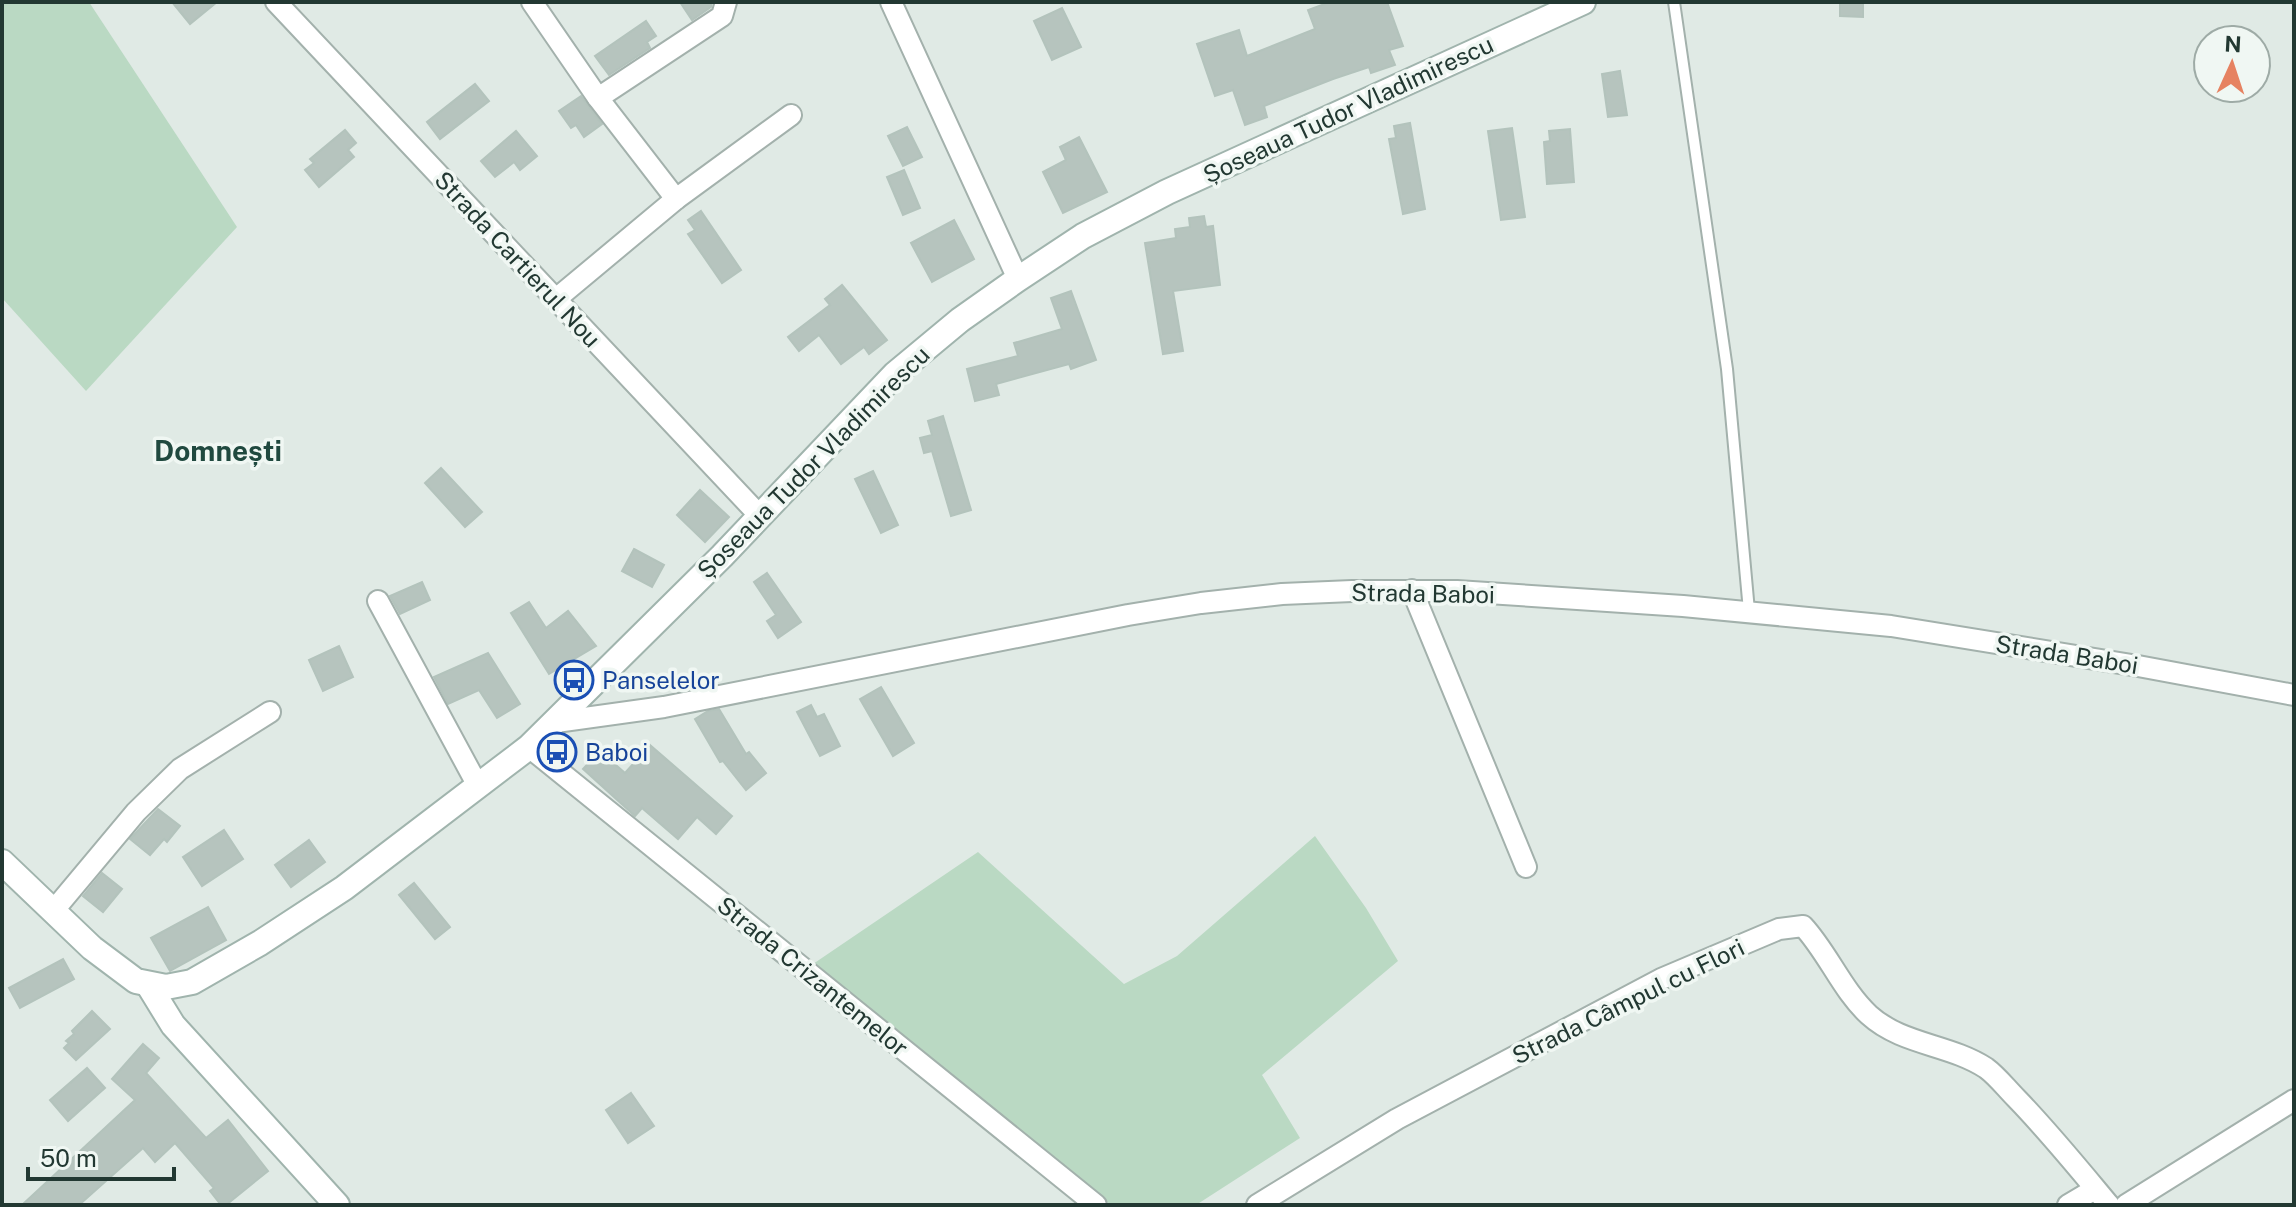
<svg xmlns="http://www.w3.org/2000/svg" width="2296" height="1207" font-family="'Public Sans',sans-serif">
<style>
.green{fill:#bad9c3}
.building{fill:#b6c4be;stroke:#b3c3bc;stroke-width:2}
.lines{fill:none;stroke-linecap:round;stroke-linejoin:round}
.lane-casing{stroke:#a3b1ac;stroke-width:14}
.street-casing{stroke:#a3b1ac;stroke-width:24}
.secondary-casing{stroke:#a0b4ad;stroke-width:28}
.lane{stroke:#fff;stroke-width:10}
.street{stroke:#fff;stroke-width:20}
.secondary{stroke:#fff;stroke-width:24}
.labels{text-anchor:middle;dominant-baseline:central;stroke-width:7;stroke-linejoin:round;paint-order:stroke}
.street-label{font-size:24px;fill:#223832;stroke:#f0f7f3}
.transit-label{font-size:24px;fill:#164399;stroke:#f0f7f3;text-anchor:start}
.quarter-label{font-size:28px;font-weight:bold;fill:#20493f;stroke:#f0f7f3}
</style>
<rect width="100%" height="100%" fill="#e0eae5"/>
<g class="green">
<polygon points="2,2 89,2 237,227 86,391 2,298"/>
<polygon points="1315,836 1366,908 1398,961 1262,1075 1300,1138 1196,1205 1111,1205 813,964 978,852 1124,984 1177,956"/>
</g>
<g class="building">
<polygon points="172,2 217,2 190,24"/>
<polygon points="680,2 712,2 711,7 692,20"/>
<polygon points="1330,2 1387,2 1403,46 1389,50 1395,65 1371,73 1369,67 1333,79 1264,106 1267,117 1245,125 1233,90 1215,96 1197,44 1239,30 1247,56 1315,29 1308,10"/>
<polygon points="1840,2 1863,2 1863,17 1840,16"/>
<polygon points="1062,8 1081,47 1052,60 1034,21"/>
<polygon points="646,21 656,36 647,42 650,48 609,75 595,56"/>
<polygon points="1620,71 1627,115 1608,117 1602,74"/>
<polygon points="475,84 489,101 440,139 427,122"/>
<polygon points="581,96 602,124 584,137 576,125 571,128 559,111"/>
<polygon points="1410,123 1425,209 1403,214 1389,139 1396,138 1394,126"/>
<polygon points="907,127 922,157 903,166 888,136"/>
<polygon points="1512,128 1525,217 1501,220 1488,131"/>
<polygon points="1570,129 1574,182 1547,184 1544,142 1550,141 1549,131"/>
<polygon points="345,130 356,143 348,150 354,157 319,187 305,170 314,163 310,159"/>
<polygon points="516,131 537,156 520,170 514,162 495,177 481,161"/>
<polygon points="1079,137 1107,192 1063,213 1043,172 1066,160 1060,147"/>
<polygon points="904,170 920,208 903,215 887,177"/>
<polygon points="701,211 741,270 722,283 688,234 695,230 688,220"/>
<polygon points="1204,216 1206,227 1213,226 1220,285 1173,291 1183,351 1163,354 1145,243 1176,238 1175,229 1190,227 1189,218"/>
<polygon points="954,220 974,259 932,282 911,243"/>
<polygon points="842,285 887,340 869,354 864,347 841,364 819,335 799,351 788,337 830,305 825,299"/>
<polygon points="1071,291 1096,360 1071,369 1069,364 996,384 999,395 975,401 967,369 1018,356 1014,343 1062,329 1051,298"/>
<polygon points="943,416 971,510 951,516 932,451 924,453 920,438 932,435 928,421"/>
<polygon points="441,468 482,512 465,527 425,483"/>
<polygon points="873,471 898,525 881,533 855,479"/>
<polygon points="700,490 729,517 705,542 677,515"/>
<polygon points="634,549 664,565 652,587 622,571"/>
<polygon points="767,573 801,622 778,638 767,621 776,615 754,582"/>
<polygon points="422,582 430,600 400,614 390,596"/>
<polygon points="529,602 546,628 568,611 596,646 549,674 511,613"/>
<polygon points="339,646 353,677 323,691 309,660"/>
<polygon points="488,653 520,704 497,718 479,690 448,704 434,677"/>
<polygon points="881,687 914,743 893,756 860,699"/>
<polygon points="811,705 817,717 824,714 840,746 820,756 797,712"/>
<polygon points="719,709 746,754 749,752 766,773 746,790 723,761 720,762 695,719 708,711"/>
<polygon points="650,745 732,816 716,834 697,817 678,839 642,808 635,816 583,769 600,751 625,773"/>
<polygon points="158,809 180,826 167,842 164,839 150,855 130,839"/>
<polygon points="224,830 243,859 202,886 183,857"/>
<polygon points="309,840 325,862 291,887 275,865"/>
<polygon points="102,873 122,889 103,912 83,896"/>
<polygon points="414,883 450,927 435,939 399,895"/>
<polygon points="208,907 226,940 170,971 151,938"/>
<polygon points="63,959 74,979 20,1008 9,988"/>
<polygon points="92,1011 110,1029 76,1060 64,1048 69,1043 66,1041 74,1034 72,1031"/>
<polygon points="143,1044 159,1058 146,1073 206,1138 228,1120 268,1171 226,1205 221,1205 210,1191 214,1188 175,1143 155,1162 143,1148 79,1205 22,1205 135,1100 112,1079"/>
<polygon points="87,1068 105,1088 68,1121 50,1100"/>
<polygon points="631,1093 654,1126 628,1143 606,1110"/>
</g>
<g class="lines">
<g class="lane-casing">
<polyline id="lane" points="1674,2 1727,369 1749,611"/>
</g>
<g class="street-casing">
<g id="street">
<polyline points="276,2 759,515"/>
<polyline points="532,2 598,98 676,199"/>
<polyline points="891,2 1018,279"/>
<polyline points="598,98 722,16 726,2"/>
<polyline points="556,299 676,199 791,115"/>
<polyline points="1412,590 1526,867"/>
<polyline points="378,601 478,786"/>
<polyline points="556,722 664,707 1128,615 1201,603 1282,594 1352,591 1457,591 1683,606 1891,626 2138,666 2294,695"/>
<polyline points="529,747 1096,1205"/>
<polyline points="54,910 136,812 180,769 270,712"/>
<path d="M1257,1205l140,-86 264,-140 118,-50 24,-3c25,27 39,64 66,89 33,30 80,29 117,53 11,8 20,20 30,30 33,34 63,71 93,107"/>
<polyline points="2068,1205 2095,1189"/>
<polyline points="2126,1205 2294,1100"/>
</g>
</g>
<g class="secondary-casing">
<g id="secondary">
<polyline points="2,862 92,948 136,981 166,987 192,982 260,943 344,888 529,747 722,556 895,374 960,320 1018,279 1083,236 1167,192 1583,2"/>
<polyline points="149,986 173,1025 337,1205"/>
</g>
</g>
<use href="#lane" class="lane"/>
<use href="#street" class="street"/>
<use href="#secondary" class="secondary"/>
</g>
<defs>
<g id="bus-ring" transform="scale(2)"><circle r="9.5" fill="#f0f7f3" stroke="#1a4fb4" stroke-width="1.5"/><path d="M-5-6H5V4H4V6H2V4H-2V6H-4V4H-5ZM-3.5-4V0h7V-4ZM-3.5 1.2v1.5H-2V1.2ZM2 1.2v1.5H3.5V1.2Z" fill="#1a4fb4"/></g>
</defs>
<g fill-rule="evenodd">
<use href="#bus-ring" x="574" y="680"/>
<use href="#bus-ring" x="557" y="752"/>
</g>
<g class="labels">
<g class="street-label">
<text transform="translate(1348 109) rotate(-25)">Șoseaua Tudor Vladimirescu</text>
<text transform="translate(518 259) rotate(47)">Strada Cartierul Nou</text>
<text transform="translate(813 462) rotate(-45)">Șoseaua Tudor Vladimirescu</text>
<text transform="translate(1423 593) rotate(1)">Strada Baboi</text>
<text transform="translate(2067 654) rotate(9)">Strada Baboi</text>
<text transform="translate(813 976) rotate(39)">Strada Crizantemelor</text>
<text transform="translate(1628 1001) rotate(-26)">Strada Câmpul cu Flori</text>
</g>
<g class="transit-label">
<text x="602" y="680">Panselelor</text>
<text x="585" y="752">Baboi</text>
</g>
<g class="quarter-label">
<text x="218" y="450">Domnești</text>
</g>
</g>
<rect width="2296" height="1207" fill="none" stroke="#223832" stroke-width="8"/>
<g transform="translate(2232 64) rotate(3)"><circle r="38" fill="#f0f7f3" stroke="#9eaba6" stroke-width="2"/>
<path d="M0-6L14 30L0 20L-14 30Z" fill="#e68261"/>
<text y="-12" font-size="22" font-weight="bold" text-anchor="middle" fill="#223832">N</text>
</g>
<path d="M28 1167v12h146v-12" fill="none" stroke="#223832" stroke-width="4"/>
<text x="40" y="1167" font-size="24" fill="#223832" stroke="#f0f7f3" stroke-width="6" paint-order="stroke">50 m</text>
</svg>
